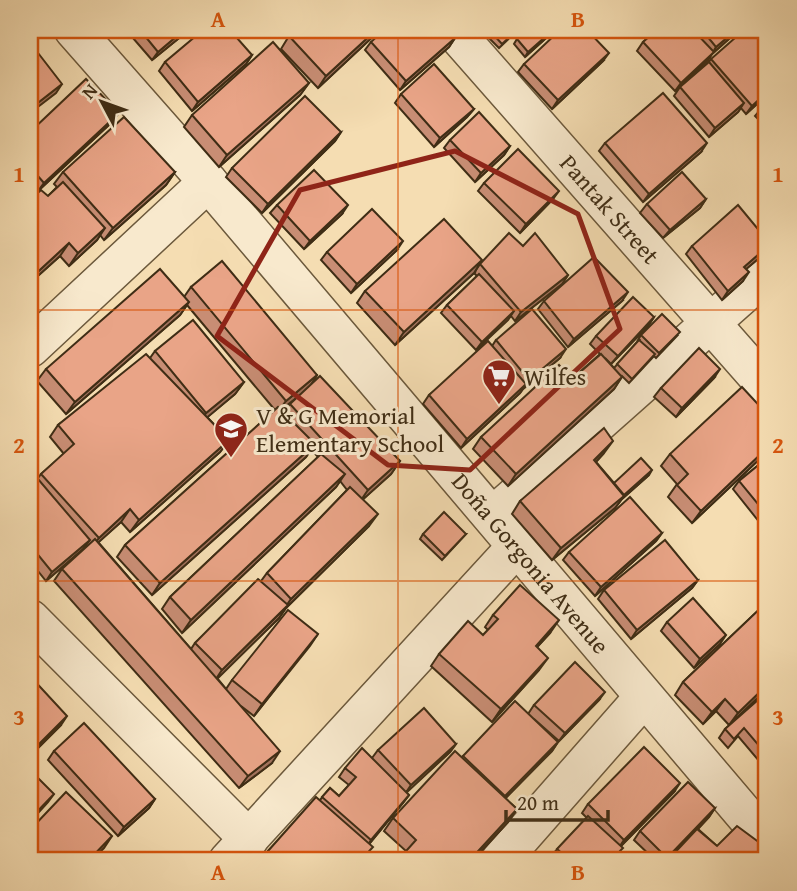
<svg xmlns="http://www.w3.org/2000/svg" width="797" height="891" font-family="'Gentium Book Plus',serif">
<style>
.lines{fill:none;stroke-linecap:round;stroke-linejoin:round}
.minor-casing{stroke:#6c593c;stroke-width:41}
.minor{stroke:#f8e9cd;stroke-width:38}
.wall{fill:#c88d74;stroke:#3f2d15;stroke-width:2;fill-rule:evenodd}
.shaded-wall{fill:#a3735e;stroke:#3f2d15;stroke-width:2}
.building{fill:#e9a487;stroke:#3f2d15;stroke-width:2}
.marked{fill:none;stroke:#8f2418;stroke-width:5;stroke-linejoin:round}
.grid{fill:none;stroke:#d7550d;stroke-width:2;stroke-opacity:0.55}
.labels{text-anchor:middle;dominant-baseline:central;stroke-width:6;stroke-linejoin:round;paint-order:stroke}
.street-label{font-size:24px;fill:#3f2d15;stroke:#f8e9cd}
.poi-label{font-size:24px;fill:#3f2d15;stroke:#f8e9cd;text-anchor:start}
.neatline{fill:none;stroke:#d7550d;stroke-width:2.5}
.grid-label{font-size:23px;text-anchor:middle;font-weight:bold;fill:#d7550d}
</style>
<rect width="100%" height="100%" fill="#f5ddb2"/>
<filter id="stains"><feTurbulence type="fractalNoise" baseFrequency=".00286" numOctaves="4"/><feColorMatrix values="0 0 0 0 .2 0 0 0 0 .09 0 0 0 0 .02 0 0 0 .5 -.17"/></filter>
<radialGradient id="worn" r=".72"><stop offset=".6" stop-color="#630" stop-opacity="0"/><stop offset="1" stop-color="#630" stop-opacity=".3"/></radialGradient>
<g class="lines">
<g class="minor-casing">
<g id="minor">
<path id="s1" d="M74,30l134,152 559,659"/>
<path id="s2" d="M453,30l314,357"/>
<polyline points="30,348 208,182"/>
<polyline points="493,516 767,273"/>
<polyline points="30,619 249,839"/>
<polyline points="228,861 517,546"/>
<polyline points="500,861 644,697"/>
</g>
</g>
<use href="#minor" class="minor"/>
</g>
<g class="wall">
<polygon points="126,30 189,30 152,60"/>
<polygon points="296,30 380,30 318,88 281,49 289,36"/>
<polygon points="475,30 490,30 482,37"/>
<polygon points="494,30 518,30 499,48 488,37"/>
<polygon points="555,30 525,57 514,44 517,39"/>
<polygon points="657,30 739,30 712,54 708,60 675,91 637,51 643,42"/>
<polygon points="767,33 767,95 746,114 741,108 738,112 709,137 674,96 680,87 708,63 711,59"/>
<polygon points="455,38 449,47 400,90 365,50 371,42"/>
<polygon points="252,55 246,64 192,111 159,71 165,62"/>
<polygon points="603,61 552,109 518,72 524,64"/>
<polygon points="309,83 300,95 219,167 184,127 192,115"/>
<polygon points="401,94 474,109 467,117 434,147 395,103"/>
<polygon points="767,102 767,128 755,116"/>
<polygon points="119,113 112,122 38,191 30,182 30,132"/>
<polygon points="341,132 335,141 262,213 226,177 232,168"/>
<polygon points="450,140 510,146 504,155 475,182 444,148"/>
<polygon points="605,143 701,152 643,202 599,151"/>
<polygon points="63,172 175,172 166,185 104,240 100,235 97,240 69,266 60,256 30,283 30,200 48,196 57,187 54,184"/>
<polygon points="484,183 553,199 520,233 478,191"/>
<polygon points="767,198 767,215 761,207"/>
<polygon points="706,199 700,208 663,238 640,213 647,204"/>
<polygon points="277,205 342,214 304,249 270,213"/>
<polygon points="767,240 767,249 765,253 746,269 743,281 722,300 686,254 692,246"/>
<polygon points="523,246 568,275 562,284 515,321 511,316 476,350 441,313 447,305 477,276 474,273 480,264"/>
<polygon points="397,250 351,293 321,260 327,252"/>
<polygon points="474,273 395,345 357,303 365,291"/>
<path d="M191,287l126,88 -6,10 89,76 -9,13 -28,25 6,27 -83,82 -7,10 -62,60 9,11 6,-9 86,-46 -64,82 -13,-10 31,57 -33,25 -185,-207 8,-12 25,-23 -1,-1 -3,4 -37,32 -16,-20v-87l8,4 3,-4 23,-20 -14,-17 8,-12 92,-67 5,-7 89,31 -9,12 -28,23 22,23 -9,12 -90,80 -9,-10 -23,20 93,107 4,-6 66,-62 6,-8 80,-83 -7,-9 -4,6 -154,146 -20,-24 8,-12 148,-140 -7,-8 -5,8 -154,138 -35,-38 8,-12 150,-135 -88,-105 -7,10 -114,99 -29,-33 9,-12 138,-72zM295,399l-5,5 -7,9 -2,-3z"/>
<polygon points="544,301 622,301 568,347 538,309"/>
<polygon points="654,317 648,326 611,364 605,358 614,368 639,340 638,340 641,335 677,336 656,358 654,356 629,383 622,376 614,389 508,486 473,449 481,437 572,379 600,354 590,344 596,336"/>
<polygon points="496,340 560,358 523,389 520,393 461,448 423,404 429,395 492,346"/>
<polygon points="714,378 676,417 654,397 661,388"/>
<polygon points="767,414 767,452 692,523 668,497 677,484 661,466 670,454"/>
<polygon points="604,453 596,462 614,483 649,475 622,499 615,508 552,560 512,514 520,501"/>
<polygon points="767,458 767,526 764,528 733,489 739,481"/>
<polygon points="662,533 656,541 595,596 563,560 569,552"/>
<polygon points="423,534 466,534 442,560 420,539"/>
<polygon points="767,567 767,587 759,578"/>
<polygon points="698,580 692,588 631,639 598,599 604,590"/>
<polygon points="767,602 767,689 729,725 716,711 703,724 675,695 683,682"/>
<polygon points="493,615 550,633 537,647 539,670 492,722 431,666 439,654 483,635 488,630 485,627"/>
<polygon points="667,622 720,644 694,668 661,631"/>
<polygon points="30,676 61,725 30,756"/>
<polygon points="767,692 767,765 765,768 738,736 728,748 719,738 725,729"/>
<polygon points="599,700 559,741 534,719 558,742 552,751 505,798 517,809 508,822 472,861 397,861 406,851 384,831 393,818 463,756 528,714 534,705"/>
<polygon points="456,744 450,752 406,792 409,795 403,803 369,844 363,861 261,861 268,851 320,800 330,788 339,796 349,785 339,777 345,768 372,758 378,750"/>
<polygon points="54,751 155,799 149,808 118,836 48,760"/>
<polygon points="674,792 621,846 616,856 612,861 546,861 587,818 582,813 588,804"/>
<polygon points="715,808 709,817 698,829 717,846 758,855 752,861 667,861 687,840 667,861 656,861 634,840 640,831"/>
</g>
<g class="shaded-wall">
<polygon points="184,30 189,30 152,60 158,52"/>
<polygon points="376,30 380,30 318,88 326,76"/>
<polygon points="553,30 555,30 525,57 528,52"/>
<polygon points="736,30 739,30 712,54 708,60 675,91 681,83 712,54 716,47"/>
<polygon points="41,32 35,41 30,45 30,42"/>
<polygon points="455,38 449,47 400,90 406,81"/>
<polygon points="609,53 603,61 552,109 558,100"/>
<polygon points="252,55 246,64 192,111 198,102"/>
<polygon points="309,83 300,95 219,167 227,155"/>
<polygon points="62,84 56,93 30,113 30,109"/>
<polygon points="767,92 767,95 746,114 752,106"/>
<polygon points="744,103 738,112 709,137 715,128"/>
<polygon points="474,109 467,117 434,147 440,138"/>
<polygon points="119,113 112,122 38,191 44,183"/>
<polygon points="341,132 335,141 262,213 268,204"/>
<polygon points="707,143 701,152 643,202 649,194"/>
<polygon points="510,146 504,155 475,182 481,173"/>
<polygon points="175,172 166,185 104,240 113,228"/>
<polygon points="559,191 553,199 520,233 526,224"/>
<polygon points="706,199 700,208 663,238 670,230"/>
<polygon points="348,205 342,214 304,249 310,241"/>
<polygon points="105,228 97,240 69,266 78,253"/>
<polygon points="403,241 397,250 351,293 357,284"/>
<polygon points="69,243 60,256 30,283 30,279"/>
<polygon points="767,247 765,253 738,276 744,267"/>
<polygon points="482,260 474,273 395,345 404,332"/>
<polygon points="749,272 743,281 722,300 728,291"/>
<polygon points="568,275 562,284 515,321 521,312"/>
<polygon points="628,292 622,301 568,347 574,339"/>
<polygon points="189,302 180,315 66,414 75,402"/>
<polygon points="514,311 508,320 476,350 482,342"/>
<polygon points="654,317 648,326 611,364 618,356"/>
<polygon points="566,349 560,358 523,389 520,393 461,448 467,439 526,384 529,380"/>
<polygon points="720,369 714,378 676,417 682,408"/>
<polygon points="317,375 309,388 277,413 286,401"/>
<polygon points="622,377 614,389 508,486 516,474"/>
<polygon points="244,382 235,394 197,426 206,413"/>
<polygon points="229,440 220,452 130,532 139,520"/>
<polygon points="613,441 604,453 586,472 594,460"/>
<polygon points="315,444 306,457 152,595 160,583"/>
<polygon points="767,448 767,452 692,523 701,511"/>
<polygon points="400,461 391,474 359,503 368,490"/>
<polygon points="652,470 649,475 622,499 615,508 552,560 561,548"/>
<polygon points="345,474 336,487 182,633 191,620"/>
<polygon points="130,509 121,522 90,550 99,538"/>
<polygon points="378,514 369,526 286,608 279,618 214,682 222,670 284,609 291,599"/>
<polygon points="662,533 656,541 595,596 601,587"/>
<polygon points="90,540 83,549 46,581 52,572"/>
<polygon points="698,580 692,588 631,639 637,630"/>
<polygon points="559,620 550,633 527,658 536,646"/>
<polygon points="318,634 310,646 254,716 262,704"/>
<polygon points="726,635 720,644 694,668 700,659"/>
<polygon points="548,658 539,670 492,722 501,709"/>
<polygon points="767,685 767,689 729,725 738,713"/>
<polygon points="605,692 599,700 559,741 565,733"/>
<polygon points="725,699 716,711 703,724 712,712"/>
<polygon points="67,716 61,725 30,756 35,748"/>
<polygon points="558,742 552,751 499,805 505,796"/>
<polygon points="456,744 450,752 405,794 411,785"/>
<polygon points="280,751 272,763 239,788 248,776"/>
<polygon points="680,783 674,792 618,849 624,840"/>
<polygon points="54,794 48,802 30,822 30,819"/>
<polygon points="409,795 403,803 365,849 371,840"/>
<polygon points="155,799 149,808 118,836 124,827"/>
<polygon points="715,808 709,817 667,861 665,861"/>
<polygon points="517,809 508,822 472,861 469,861"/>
<polygon points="112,836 104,848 91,861 88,861"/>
</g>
<g class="building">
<polygon points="30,30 39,30 41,32 30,42"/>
<polygon points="140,30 184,30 158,52"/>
<polygon points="203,30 230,30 252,55 198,102 165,62"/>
<polygon points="296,30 376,30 326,76 289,36"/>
<polygon points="384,30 448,30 455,38 406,81 371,42"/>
<polygon points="494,30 517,30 502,44 491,32"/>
<polygon points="527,30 553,30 528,52 517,39"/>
<polygon points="560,30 587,30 609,53 558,100 524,64"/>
<polygon points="657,30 693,30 714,52 681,83 643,42"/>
<polygon points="702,30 736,30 716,47"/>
<polygon points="744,30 765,30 767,33 767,92 752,106 711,59"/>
<polygon points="273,42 309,83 227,155 192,115"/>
<polygon points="35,49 62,84 30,109 30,53"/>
<polygon points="709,62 744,103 715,128 680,87"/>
<polygon points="434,64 474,109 440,138 401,94"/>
<polygon points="86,79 119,113 44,183 30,167 30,132"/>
<polygon points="663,93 707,143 649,194 605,143"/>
<polygon points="305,96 341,132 268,204 232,168"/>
<polygon points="767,102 767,121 758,112"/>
<polygon points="479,112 510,146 481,173 450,140"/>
<polygon points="124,117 175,172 113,228 63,172"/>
<polygon points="518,149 559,191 526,224 484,183"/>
<polygon points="314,170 348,205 310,241 277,205"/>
<polygon points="682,172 706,199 670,230 647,204"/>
<polygon points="63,182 105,228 78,253 69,243 30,279 30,200 41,190 48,196"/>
<polygon points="30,184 34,189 30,193"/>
<polygon points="738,205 767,240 767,247 744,267 749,272 728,291 692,246"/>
<polygon points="372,209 403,241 357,284 327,252"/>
<polygon points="444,219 482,260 404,332 365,291"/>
<polygon points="509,233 523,246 535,233 568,275 521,312 480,264"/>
<polygon points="594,257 628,292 574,339 544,301"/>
<polygon points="222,261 317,375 286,401 191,287"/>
<polygon points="160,269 189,302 75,402 46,369"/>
<polygon points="479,274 514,311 482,342 447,305"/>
<polygon points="633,297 654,317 618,356 596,336"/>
<polygon points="532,309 566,349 529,380 496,340"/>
<polygon points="662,314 680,332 659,353 641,335"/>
<polygon points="193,320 244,382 206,413 155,351"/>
<polygon points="639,340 655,354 632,379 617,364"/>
<polygon points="488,341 526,384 467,439 429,395"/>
<polygon points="699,348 720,369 682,408 661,388"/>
<polygon points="146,354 229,440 139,520 130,509 99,538 41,474 74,444 58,425"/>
<polygon points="601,354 622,377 516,474 481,437 559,365 572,379"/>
<polygon points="320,376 400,461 368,490 290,404"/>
<polygon points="742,387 767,414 767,448 701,511 677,485 688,474 670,454"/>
<polygon points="278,407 315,444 160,583 125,545"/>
<polygon points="604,428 613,441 594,460 624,496 561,548 520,501"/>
<polygon points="321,454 345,474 191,620 170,597"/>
<polygon points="641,458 652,470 624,495 614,483"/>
<polygon points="767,458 767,515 739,481"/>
<polygon points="32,472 90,540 52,572 30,545 30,474"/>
<polygon points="350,487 378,514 291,599 267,573"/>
<polygon points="630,497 662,533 601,587 569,552"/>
<polygon points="444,512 466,534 445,556 423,534"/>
<polygon points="95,539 280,751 248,776 62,569"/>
<polygon points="665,540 698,580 637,630 604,590"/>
<polygon points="258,579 288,605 222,670 195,643"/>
<polygon points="520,585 559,620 536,646 548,658 501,709 439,654 468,621 483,635 498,619 493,615"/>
<polygon points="693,598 726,635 700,659 667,622"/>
<polygon points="767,602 767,685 738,713 725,699 712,712 683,682"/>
<polygon points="288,610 318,634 262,704 232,680"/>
<polygon points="575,662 605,692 565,733 534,705"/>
<polygon points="30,676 67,716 35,748 30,743"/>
<polygon points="767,692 767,755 744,728 734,739 725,729"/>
<polygon points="515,701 558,742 505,796 463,756"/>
<polygon points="424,708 456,744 411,785 378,750"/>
<polygon points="84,723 155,799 124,827 54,751"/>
<polygon points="644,747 680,783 624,840 588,804"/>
<polygon points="362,748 409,795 371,840 322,797 330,788 339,796 356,777 345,768"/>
<polygon points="455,751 517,809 469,861 399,861 398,860 416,840 393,818"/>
<polygon points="30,770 54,794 30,819"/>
<polygon points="688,782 715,808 667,858 640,831"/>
<polygon points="66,792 112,836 88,861 30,861 30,830"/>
<polygon points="316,797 373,847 360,861 280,861 268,851"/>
<polygon points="588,816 623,848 610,861 571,861 557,849"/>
<polygon points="737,826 764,846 750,861 667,861 697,829 717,846"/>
<polygon points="553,854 561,861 546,861"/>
<polygon points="105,856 109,861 99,861"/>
</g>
<path class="marked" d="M455,151l123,63 42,115 -150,141 -82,-5 -171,-129 83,-146z"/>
<path class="grid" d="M398,30v831M30,310h737M30,581h737"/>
<defs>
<g id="supermarket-pin" transform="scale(1.75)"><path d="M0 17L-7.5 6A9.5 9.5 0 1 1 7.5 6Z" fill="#8f2418" stroke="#f8e9cd"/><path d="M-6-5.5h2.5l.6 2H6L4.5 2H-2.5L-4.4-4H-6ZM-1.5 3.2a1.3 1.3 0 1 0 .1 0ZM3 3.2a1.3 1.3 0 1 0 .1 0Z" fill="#fff"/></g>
<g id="school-pin" transform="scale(1.75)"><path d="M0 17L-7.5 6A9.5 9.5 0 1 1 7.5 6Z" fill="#8f2418" stroke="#f8e9cd"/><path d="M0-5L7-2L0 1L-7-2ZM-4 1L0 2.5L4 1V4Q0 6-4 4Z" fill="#fff"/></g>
</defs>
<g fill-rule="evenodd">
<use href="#supermarket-pin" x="499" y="376"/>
<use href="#school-pin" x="231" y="429"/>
</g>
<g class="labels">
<g class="street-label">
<text stroke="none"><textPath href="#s2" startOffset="238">Pantak Street</textPath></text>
<text stroke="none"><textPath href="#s1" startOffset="702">Doña Gorgonia Avenue</textPath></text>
</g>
<g class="poi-label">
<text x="524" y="376">Wilfes</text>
<text x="256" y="415">V &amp; G Memorial<tspan x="256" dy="28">Elementary School</tspan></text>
</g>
</g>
<rect width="797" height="891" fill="none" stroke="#f5ddb2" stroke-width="77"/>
<g transform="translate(102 102) rotate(311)" stroke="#f8e9cd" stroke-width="5" paint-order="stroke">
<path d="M0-5L12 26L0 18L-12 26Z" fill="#3f2d15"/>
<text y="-10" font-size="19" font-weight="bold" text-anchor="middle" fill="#3f2d15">N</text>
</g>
<path d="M506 810v10h102v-10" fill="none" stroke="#3f2d15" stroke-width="3.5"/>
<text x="517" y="810" font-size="21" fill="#3f2d15" stroke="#f8e9cd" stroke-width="5" paint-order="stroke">20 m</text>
<rect x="38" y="38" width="720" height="814" class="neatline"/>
<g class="grid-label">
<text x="218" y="27">A</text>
<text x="578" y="27">B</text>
<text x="19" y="182">1</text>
<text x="778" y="182">1</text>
<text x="19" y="453">2</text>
<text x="778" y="453">2</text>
<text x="19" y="725">3</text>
<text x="778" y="725">3</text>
<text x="218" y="880">A</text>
<text x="578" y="880">B</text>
</g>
<rect width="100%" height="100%" filter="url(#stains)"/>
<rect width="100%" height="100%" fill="url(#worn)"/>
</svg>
